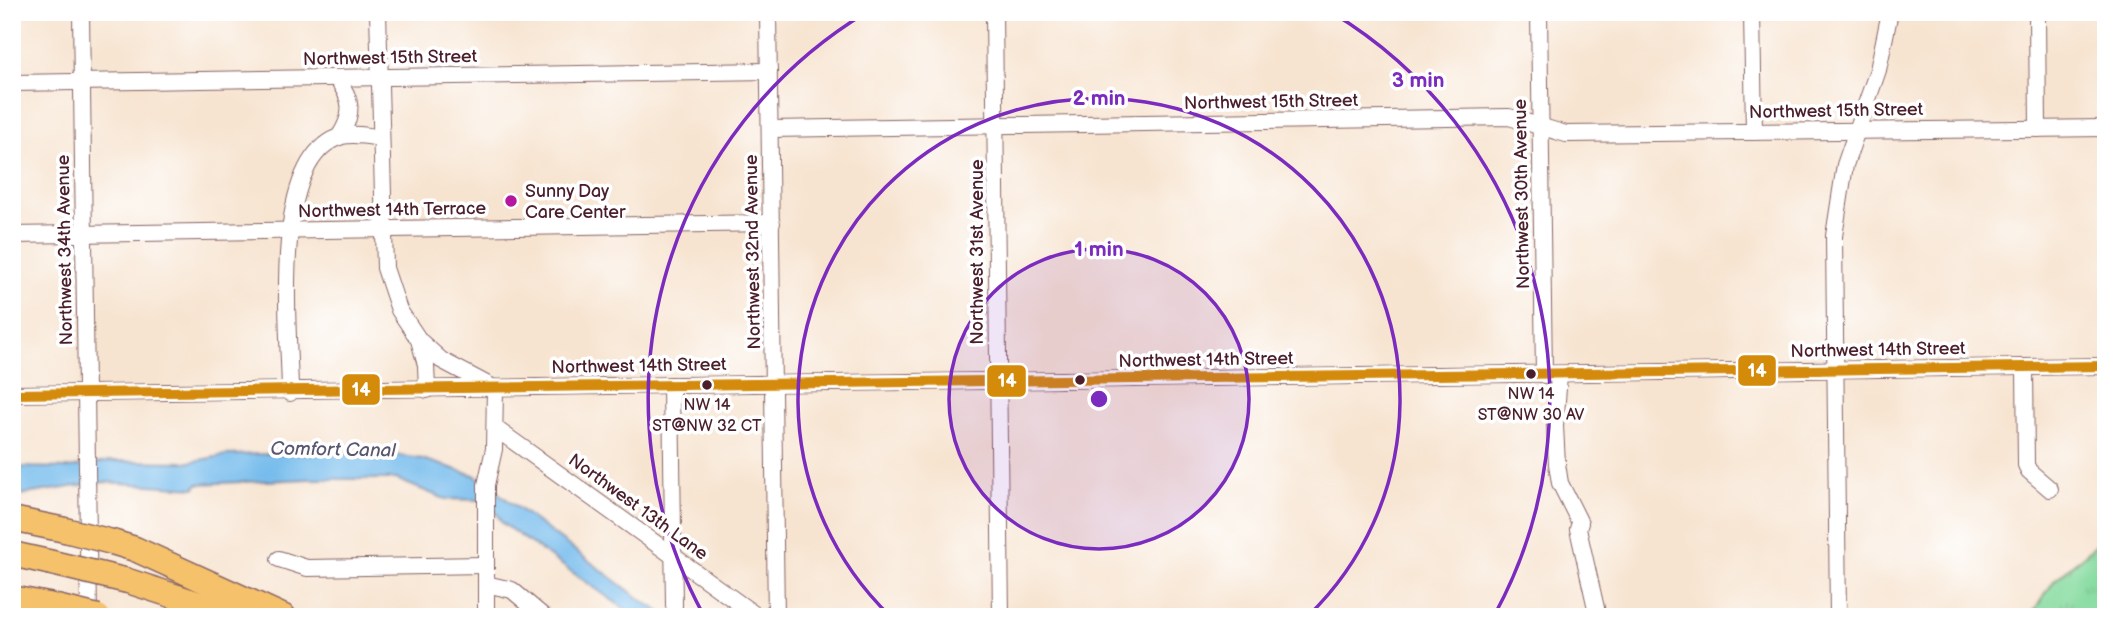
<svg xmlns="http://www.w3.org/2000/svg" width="2118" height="629" font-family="'Balsamiq Sans',sans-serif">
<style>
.grass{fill:url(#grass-tufts);stroke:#667c64;stroke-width:2}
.water{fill:#75bbec;stroke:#606d8c;stroke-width:2}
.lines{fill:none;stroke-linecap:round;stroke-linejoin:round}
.minor-casing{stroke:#876465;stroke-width:18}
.highway-casing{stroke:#876465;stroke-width:27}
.minor{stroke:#fff;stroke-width:16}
.highway{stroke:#f5c16b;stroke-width:24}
.highway-bridge-casing{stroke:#876465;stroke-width:27;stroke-linecap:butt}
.highway-bridge{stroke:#f5c16b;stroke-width:24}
.bus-1-casing{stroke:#fff;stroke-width:16}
.bus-1{stroke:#d48b09;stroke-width:10}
.ring{fill:none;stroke:#7b2cbf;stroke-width:3.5}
.poi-dot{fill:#b5179e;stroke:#fff;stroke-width:2.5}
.bus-dot{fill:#4a1f2b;stroke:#fff;stroke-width:2.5}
.labels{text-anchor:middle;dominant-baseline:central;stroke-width:7;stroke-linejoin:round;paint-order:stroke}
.bus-label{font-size:16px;fill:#4a1f2b;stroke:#fff}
.street-label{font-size:18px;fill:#4a1f2b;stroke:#fff}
.poi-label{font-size:18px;fill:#4a1f2b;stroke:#fff;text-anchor:start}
.water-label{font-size:19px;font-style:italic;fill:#59566f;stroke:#fff}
.centre{fill:#7b2cbf;stroke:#fff;stroke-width:3.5}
.ring-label{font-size:21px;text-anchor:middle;font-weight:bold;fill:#7b2cbf;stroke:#fff;stroke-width:7;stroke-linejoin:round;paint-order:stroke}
.line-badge{stroke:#fff;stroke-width:2.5}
.badge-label{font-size:19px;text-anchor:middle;font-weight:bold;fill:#fff}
</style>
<defs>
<pattern id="grass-tufts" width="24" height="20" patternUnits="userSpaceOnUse" patternTransform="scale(1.75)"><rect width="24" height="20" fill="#83da9d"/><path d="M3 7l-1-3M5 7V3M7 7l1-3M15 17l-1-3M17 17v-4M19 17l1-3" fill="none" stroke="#73bb87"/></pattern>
</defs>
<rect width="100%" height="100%" fill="#fff"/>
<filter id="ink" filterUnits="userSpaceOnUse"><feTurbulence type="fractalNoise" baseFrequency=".0143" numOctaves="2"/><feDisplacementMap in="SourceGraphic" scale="14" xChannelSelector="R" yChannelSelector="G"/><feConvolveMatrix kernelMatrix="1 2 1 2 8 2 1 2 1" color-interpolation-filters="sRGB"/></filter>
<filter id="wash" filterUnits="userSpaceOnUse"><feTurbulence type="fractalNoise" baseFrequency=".00686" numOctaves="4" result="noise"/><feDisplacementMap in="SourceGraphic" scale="28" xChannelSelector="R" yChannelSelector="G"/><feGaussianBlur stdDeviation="1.57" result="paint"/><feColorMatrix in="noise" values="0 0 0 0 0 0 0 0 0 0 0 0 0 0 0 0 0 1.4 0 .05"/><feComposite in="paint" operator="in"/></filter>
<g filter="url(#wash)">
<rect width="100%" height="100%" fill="#f7e4d0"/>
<polygon class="grass" points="2106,536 2106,617 2030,617 2054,581"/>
<polygon class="water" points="383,453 422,459 474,475 644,602 669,617 639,617 619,605 502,523 497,514 480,500 445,499 396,479 309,479 197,484 195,488 103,482 12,496 12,467 69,468 112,461 190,462 226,455 269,454"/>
</g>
<g filter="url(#ink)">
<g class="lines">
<g class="minor-casing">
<g id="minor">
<polyline points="81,12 89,617"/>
<polyline points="378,12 385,268 399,310 419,340 426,365 427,390"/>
<polyline points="768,12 776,617"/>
<polyline points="994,12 1001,617"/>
<polyline points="1539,12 1544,375"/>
<polyline points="1752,12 1754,132"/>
<polyline points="2037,12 2038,129"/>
<path d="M336,78c17,21 18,36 3,59"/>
<polyline points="12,83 769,71"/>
<polyline points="771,129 1509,117 1566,134 2106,128"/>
<polyline points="12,235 772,223"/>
<polyline points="421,342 441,360 490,386"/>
<polyline points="2025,367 2026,465 2029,471 2050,489"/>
<polyline points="1559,375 1555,426 1557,464 1560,483 1580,523 1578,529 1598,617"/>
<polyline points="671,385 674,606"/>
<path d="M290,393c0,-59 -22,-236 52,-257 12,-3 26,0 38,2"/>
<polyline points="12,394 2106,366"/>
<polyline points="495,428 758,617"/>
<polyline points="279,559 307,568 485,565"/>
<polyline points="486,584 512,590 544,617"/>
<polyline points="486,617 486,485 494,449 495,388"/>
<polyline points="1838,617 1834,236 1845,165 1878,70 1890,12"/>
</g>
</g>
<g class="highway-casing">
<g id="highway">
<polyline points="12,519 65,530"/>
<polyline points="112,542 135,549 284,617"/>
<polyline points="12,554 48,562"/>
<polyline points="128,581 239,617"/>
<polyline points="12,598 48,605"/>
</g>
</g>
<use href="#minor" class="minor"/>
<use href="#highway" class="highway"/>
<g class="highway-bridge-casing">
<g id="highway-bridge">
<polyline points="65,530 112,542"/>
<polyline points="48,562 128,581"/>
<polyline points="48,605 98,617"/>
</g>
</g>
<use href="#highway-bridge" class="highway-bridge"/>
<g class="bus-1-casing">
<polyline id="bus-1" points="12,394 2106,366"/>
</g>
<use href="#bus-1" class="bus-1"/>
</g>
</g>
<circle cx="1099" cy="399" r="150" fill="#7b2cbf" fill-opacity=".12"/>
<g class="ring">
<circle cx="1099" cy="399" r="150"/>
<path d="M890 616A301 301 0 1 1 1308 616"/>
<path d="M703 614A451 451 0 0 1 867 12M1331 12A451 451 0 0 1 1495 614"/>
</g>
<circle class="poi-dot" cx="511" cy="201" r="7"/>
<g class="bus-dot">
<circle cx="1531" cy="374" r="6"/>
<circle cx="1080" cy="380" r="6"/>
<circle cx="707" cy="385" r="6"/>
</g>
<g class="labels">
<g class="bus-label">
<text x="1531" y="394">NW 14<tspan x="1531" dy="21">ST@NW 30 AV</tspan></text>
<text x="707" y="405">NW 14<tspan x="707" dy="21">ST@NW 32 CT</tspan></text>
</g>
<g class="street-label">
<text transform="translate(390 58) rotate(-1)">Northwest 15th Street</text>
<text transform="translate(1271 102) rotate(-1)">Northwest 15th Street</text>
<text transform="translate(1836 111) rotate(-1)">Northwest 15th Street</text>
<text transform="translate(1522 194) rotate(-91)">Northwest 30th Avenue</text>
<text transform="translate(392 210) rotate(-1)">Northwest 14th Terrace</text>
<text transform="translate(65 250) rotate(-91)">Northwest 34th Avenue</text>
<text transform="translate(753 252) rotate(-91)">Northwest 32nd Avenue</text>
<text transform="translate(977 252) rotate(-90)">Northwest 31st Avenue</text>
<text transform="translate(1878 350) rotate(-1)">Northwest 14th Street</text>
<text transform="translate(1206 360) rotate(-1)">Northwest 14th Street</text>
<text transform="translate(639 366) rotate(-1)">Northwest 14th Street</text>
<text transform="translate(638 507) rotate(36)">Northwest 13th Lane</text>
</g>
<g class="poi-label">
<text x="525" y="191">Sunny Day<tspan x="525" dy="21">Care Center</tspan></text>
</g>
<g class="water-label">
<text transform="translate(333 450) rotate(1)">Comfort Canal</text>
</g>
</g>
<circle cx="1099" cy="399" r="10" class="centre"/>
<g class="ring-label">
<text x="1418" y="87">3 min</text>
<text x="1099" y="105">2 min</text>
<text x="1099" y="256">1 min</text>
</g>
<g class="line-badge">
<rect x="1737" y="354" width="40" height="33" rx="7" fill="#d48b09"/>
<rect x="986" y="364" width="41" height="34" rx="7" fill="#d48b09"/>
<rect x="341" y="373" width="40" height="33" rx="7" fill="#d48b09"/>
</g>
<g class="badge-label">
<text x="1757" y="377">14</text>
<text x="1007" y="387">14</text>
<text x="361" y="396">14</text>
</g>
<rect width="2118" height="629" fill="none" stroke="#fff" stroke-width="42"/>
</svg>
